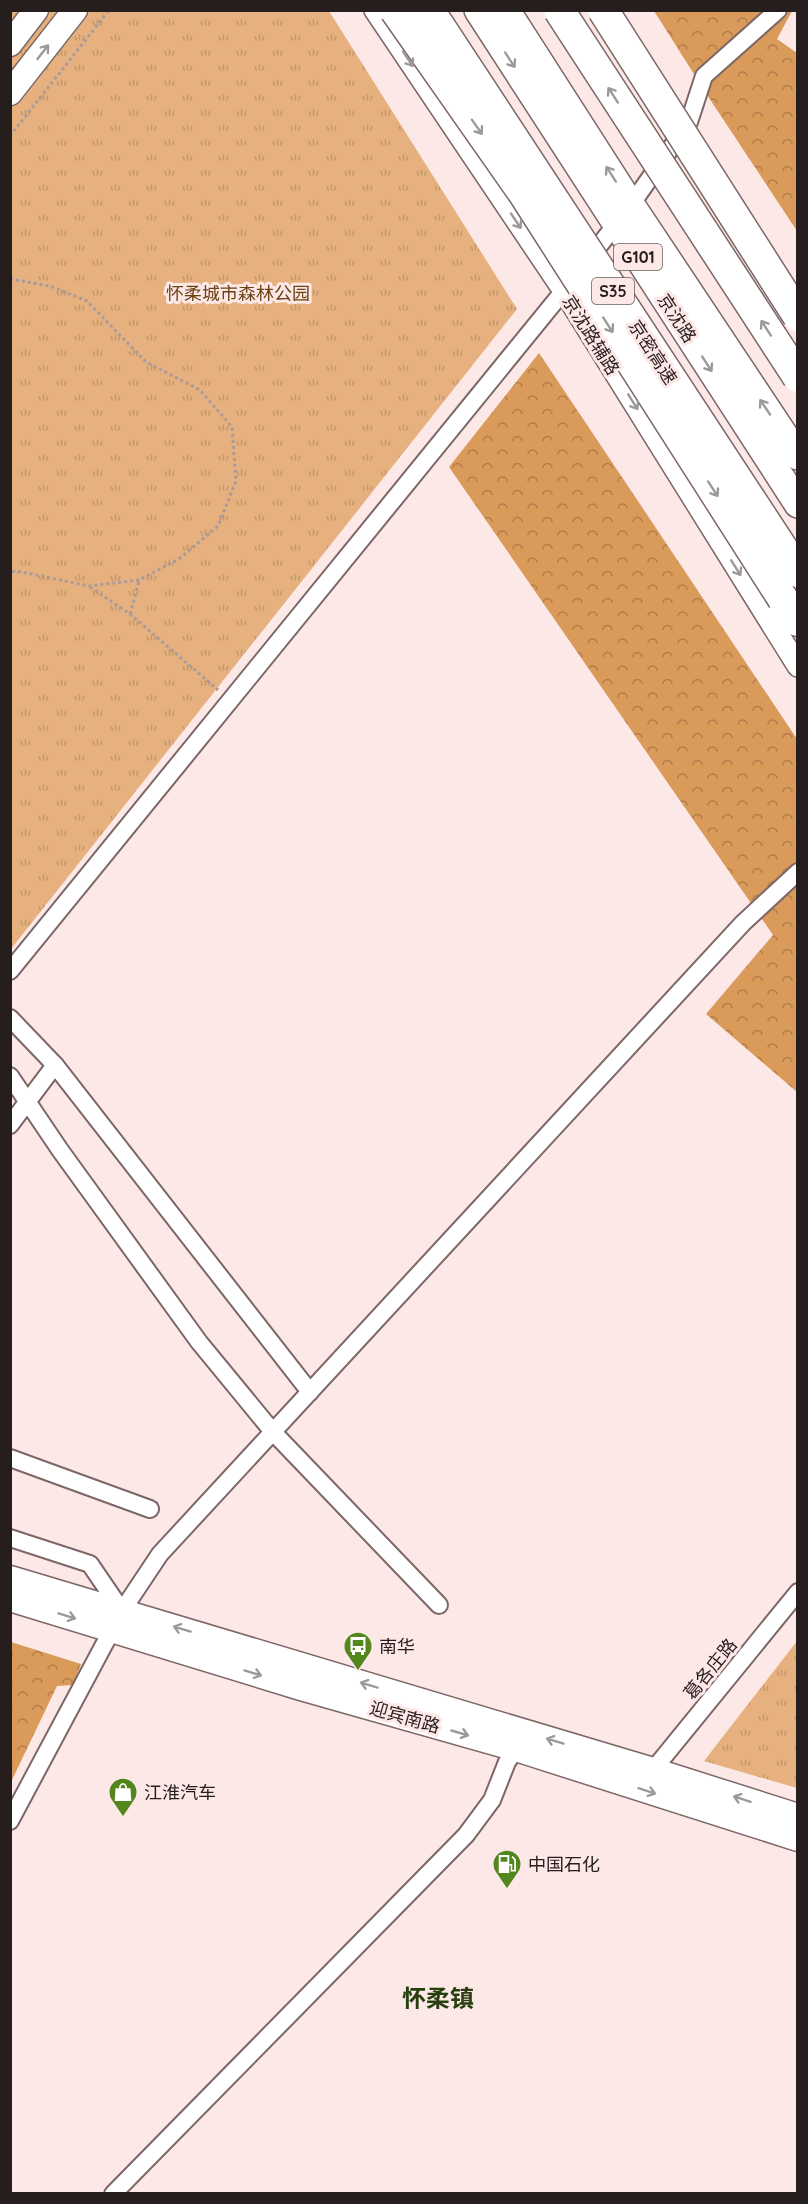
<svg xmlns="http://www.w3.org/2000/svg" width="808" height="2204" font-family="Quicksand,'Noto Sans SC',sans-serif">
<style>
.grass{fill:url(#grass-tufts)}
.forest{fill:url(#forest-crowns)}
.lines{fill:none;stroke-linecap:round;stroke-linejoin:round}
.minor-casing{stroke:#7c6666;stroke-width:20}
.tertiary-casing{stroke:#7c6666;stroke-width:24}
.secondary-casing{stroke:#7c6666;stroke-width:27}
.trunk-casing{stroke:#7c6666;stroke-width:30}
.motorway-casing{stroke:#7c6666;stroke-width:33}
.path{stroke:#ab9a9a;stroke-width:3;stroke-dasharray:3 3;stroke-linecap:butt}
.minor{stroke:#fff;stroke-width:16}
.tertiary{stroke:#fff;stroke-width:21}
.secondary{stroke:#fff;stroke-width:24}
.trunk{stroke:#fff;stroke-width:27}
.motorway{stroke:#fff;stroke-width:30}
.motorway-bridge-casing{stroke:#7c6666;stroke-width:33;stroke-linecap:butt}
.motorway-bridge{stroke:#fff;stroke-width:30}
.oneway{stroke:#9d9999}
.labels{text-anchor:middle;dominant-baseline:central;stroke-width:6;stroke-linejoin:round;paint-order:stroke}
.shield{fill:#fde8e8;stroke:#665a5a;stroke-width:1.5}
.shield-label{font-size:16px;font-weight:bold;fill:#261d1d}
.park-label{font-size:18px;fill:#6b4111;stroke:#fde8e8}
.street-label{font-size:18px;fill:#261d1d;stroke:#fde8e8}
.poi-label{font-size:18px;fill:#261d1d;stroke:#fde8e8;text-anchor:start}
.district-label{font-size:24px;font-weight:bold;fill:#28400f;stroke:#fde8e8}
</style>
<defs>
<pattern id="grass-tufts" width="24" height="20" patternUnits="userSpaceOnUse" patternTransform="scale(1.5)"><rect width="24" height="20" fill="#e6b17e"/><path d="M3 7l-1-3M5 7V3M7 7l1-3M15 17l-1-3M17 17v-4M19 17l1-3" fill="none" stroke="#c5986c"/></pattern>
<pattern id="forest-crowns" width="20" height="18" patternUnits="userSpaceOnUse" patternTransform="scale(1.5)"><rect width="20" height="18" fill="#d99a5a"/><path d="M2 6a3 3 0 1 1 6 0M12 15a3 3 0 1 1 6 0" fill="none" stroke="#b07d4a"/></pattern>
</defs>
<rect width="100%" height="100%" fill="#fde8e8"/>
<g class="grass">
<polygon points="11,11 329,11 517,309 11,949"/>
<polygon points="797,1641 797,1788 704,1761"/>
</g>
<g class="forest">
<polygon points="654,11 792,11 777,39 797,53 797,231 713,104"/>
<polygon points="539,353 797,739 797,1092 706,1014 773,935 449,467"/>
<polygon points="11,1642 81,1664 73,1685 57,1686 11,1782"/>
</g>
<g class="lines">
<g class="minor-casing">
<g id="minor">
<polyline points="588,260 631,205 689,122 704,76 778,10"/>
<polyline points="10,971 570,283"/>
<polyline points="10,1018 55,1065 310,1392"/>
<polyline points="10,1076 60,1150 199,1342 273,1432 439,1605"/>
<polyline points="10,1125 55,1065"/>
<polyline points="10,1458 150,1509"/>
<polyline points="10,1538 90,1564 122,1611"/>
<polyline points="653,1770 798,1592"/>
<polyline points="10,1821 122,1611 160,1554 743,923 798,872"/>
<polyline points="113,2194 466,1835 492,1800 507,1762 516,1749"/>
</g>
</g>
<g class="tertiary-casing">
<polyline id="tertiary" points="375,10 564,291 798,666"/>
</g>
<g class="secondary-casing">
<g id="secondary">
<polyline points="10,44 36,10"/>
<polyline points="10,93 75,10"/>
<polyline points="10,1578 653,1770 798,1816"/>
<polyline points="10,1599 301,1688 516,1749 798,1839"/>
</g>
</g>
<g class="trunk-casing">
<g id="trunk">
<polyline points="478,10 798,504"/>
<polyline points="506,10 631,205 798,456"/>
</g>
</g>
<g class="motorway-casing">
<polyline id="motorway" points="783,599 798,621"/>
</g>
<g class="path">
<polyline points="10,136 109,10"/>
<polyline points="10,279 50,286 87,301 146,362 200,390 232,427 236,481 218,526 179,559 139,580 89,586 16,571 10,572"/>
<polyline points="90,587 130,614 218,690"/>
<polyline points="130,614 139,581"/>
</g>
<use href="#minor" class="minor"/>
<use href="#tertiary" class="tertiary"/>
<use href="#secondary" class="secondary"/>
<use href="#trunk" class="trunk"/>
<use href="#motorway" class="motorway"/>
<g class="motorway-bridge-casing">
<g id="motorway-bridge">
<polyline points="395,10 524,194 783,599"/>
<polyline points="429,10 798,572"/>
<polyline points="559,10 798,377"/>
<polyline points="603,10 798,316"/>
</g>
</g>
<use href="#motorway-bridge" class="motorway-bridge"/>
</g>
<defs><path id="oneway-shaft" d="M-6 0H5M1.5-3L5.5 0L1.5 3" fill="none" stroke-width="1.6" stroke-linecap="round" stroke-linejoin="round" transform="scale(1.5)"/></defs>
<g class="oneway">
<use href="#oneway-shaft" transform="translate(43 52) rotate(-52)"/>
<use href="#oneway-shaft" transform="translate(408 59) rotate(56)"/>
<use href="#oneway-shaft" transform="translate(510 60) rotate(57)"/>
<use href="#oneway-shaft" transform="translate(613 95) rotate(-123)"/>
<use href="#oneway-shaft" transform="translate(477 127) rotate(55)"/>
<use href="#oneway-shaft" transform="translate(611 174) rotate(-123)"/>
<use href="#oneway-shaft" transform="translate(516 221) rotate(56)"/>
<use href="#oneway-shaft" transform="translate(608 325) rotate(57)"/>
<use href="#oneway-shaft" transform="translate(766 328) rotate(-123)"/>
<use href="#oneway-shaft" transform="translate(707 364) rotate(57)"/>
<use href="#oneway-shaft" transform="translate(633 402) rotate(58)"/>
<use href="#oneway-shaft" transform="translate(765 407) rotate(-124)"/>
<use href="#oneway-shaft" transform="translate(713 489) rotate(57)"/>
<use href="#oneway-shaft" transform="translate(736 568) rotate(58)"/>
<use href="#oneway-shaft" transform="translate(67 1616) rotate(17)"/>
<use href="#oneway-shaft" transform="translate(182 1629) rotate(-163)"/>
<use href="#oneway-shaft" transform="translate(253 1673) rotate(17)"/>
<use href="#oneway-shaft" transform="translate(369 1685) rotate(-163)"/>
<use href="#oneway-shaft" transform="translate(460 1733) rotate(16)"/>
<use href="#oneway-shaft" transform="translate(555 1741) rotate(-163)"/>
<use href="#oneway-shaft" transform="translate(647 1791) rotate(18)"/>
<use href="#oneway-shaft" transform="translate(742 1799) rotate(-162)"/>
</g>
<defs>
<g id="bus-pin" transform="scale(1.5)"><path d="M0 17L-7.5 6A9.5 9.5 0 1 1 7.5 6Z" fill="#53861b" stroke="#fde8e8"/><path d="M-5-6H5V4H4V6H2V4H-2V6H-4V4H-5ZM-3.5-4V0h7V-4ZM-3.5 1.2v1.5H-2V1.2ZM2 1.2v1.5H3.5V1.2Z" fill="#fff"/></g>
<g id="shop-pin" transform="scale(1.5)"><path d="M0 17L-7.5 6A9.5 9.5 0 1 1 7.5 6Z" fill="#53861b" stroke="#fde8e8"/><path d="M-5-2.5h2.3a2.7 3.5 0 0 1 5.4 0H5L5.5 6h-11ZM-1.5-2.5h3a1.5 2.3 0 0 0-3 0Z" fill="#fff"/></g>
<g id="fuel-pin" transform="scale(1.5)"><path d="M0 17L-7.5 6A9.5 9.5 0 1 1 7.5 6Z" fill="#53861b" stroke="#fde8e8"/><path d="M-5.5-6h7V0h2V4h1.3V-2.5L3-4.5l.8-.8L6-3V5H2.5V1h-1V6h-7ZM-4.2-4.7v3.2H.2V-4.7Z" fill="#fff"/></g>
</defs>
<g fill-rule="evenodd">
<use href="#bus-pin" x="358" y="1646"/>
<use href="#shop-pin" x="123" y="1792"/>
<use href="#fuel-pin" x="507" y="1864"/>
</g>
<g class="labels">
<g class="shield">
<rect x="614" y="244" width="48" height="26" rx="4.5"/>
<rect x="592" y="278" width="42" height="26" rx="4.5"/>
</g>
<g class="shield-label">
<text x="638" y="257">G101</text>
<text x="613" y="291">S35</text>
</g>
<g class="park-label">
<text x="238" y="293">怀柔城市森林公园</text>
</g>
<g class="street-label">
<text transform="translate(677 318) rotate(57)">京沈路</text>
<text transform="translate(591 335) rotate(58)">京沈路辅路</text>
<text transform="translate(653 352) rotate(57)">京密高速</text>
<text transform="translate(710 1669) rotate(-51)">葛各庄路</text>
<text transform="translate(405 1717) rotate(16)">迎宾南路</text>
</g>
<g class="poi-label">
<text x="379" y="1646">南华</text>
<text x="144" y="1792">江淮汽车</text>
<text x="528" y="1864">中国石化</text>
</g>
<g class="district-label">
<text x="438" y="1998">怀柔镇</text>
</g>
</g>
<rect width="808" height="2204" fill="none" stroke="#261d1d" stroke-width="24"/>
</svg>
